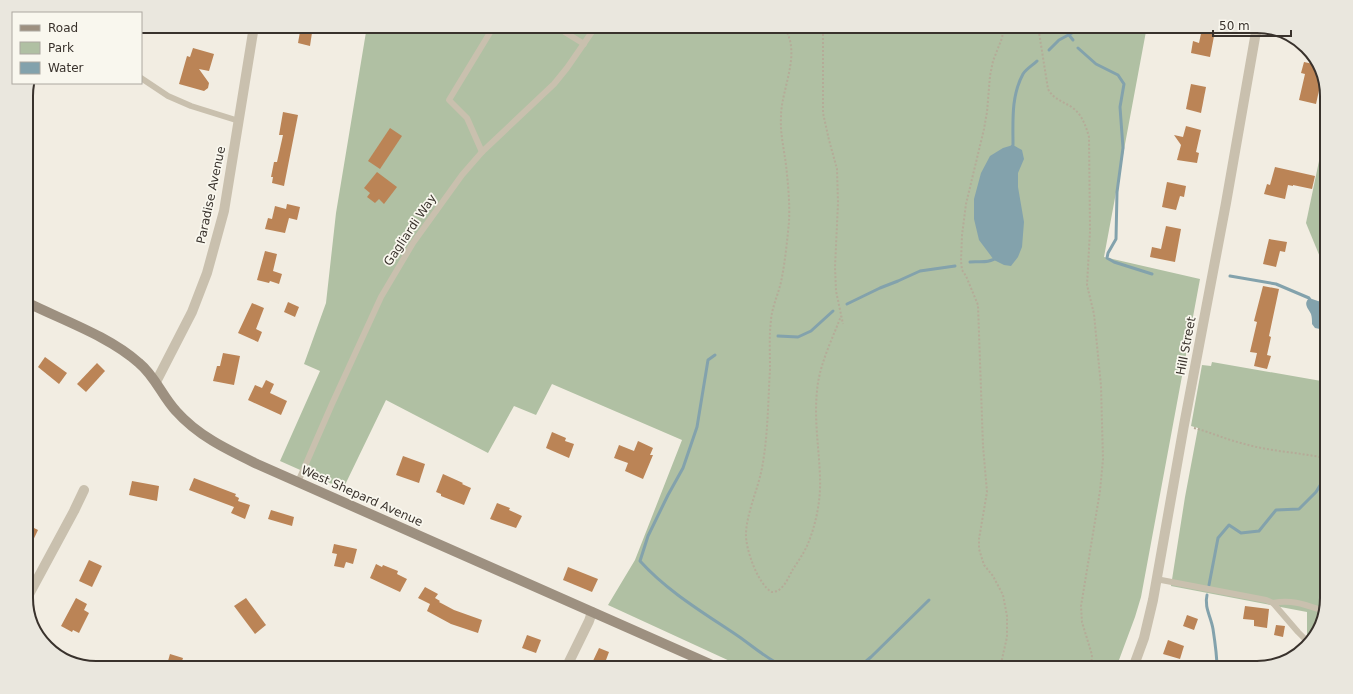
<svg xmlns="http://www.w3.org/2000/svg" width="1353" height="694" font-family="'DejaVu Sans',sans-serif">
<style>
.green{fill:#b0c0a3}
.water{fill:#83a2ac}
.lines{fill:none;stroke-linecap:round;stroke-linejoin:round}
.stream{stroke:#83a2ac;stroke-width:3}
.building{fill:#bb8456}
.path{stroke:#b5ab98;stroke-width:2;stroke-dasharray:2 2;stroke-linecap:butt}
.lane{stroke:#c9c0ae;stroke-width:6}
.street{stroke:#c9c0ae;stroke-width:10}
.secondary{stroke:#9d9080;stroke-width:10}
.labels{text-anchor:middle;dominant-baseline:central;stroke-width:3.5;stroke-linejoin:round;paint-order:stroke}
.street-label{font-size:12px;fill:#39322c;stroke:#f9f7ee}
.rim{fill:none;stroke:#39322c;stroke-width:2}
</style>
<rect width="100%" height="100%" fill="#f2ede2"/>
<g class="green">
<polygon points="367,26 1147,26 1104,257 1200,279 1141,597 1135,617 1116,668 745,668 608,605 635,560 682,440 552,384 536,415 514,406 488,453 386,400 343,489 280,461 320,371 304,364 326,303 336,213"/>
<polygon points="1327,123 1327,274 1306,223"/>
<polygon points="1212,362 1327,382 1327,598 1320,629 1307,644 1307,612 1171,586 1185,497 1198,428 1191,426 1202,365 1211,366"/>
</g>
<g class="water">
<polygon points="1013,145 1022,150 1024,159 1018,173 1018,187 1024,222 1022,247 1018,257 1011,266 1004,265 994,260 979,240 974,219 974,199 981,173 990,156 1003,148"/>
<path d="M1309,298l18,6v23l-2,3 -10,-2 -3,-4c0,-3 0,-7 -1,-10 -3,-6 -8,-10 -2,-16z"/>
</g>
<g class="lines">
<g class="stream">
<polyline points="1069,35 1073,40"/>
<polyline points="1078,48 1096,64 1118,75 1124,84 1120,107 1123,148 1117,192 1116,239 1108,253 1107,258 1114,262 1152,274"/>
<polyline points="1049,50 1059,40 1072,33 1078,26"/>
<path d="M1011,148l2,-3c0,-24 -2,-49 10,-71 3,-5 10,-9 14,-13"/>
<path d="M970,262c8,-1 20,2 27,-5"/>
<polyline points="1230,276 1276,284 1309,298 1311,301"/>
<polyline points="847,304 880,288 898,281 920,271 955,266"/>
<polyline points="778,336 798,337 811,331 833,311"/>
<path d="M715,355l-7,5 -11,67 -14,41 -15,27 -20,41 -8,25c28,31 64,52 98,75 16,11 31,25 49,32"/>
<polyline points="1209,585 1218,538 1229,525 1241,533 1259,531 1276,510 1299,509 1316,492 1327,474"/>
<path d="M1207,595c-3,12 4,22 6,34 2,13 4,26 4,39"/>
<polyline points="858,668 871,657 929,600"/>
</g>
</g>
<g class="building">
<polygon points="301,26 313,26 310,46 298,43"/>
<polygon points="1202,29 1215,31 1210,57 1191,53 1193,41 1199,43"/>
<polygon points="193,48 214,54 209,71 199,69 209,83 208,88 204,91 179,84 187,56 190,57"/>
<polygon points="1304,62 1318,65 1322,77 1316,104 1299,100 1305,74 1301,73"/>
<polygon points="1191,84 1206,87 1201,113 1186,109"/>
<polygon points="283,112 298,115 284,186 272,183 273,177 271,177 274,162 277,162 283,135 279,135"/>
<polygon points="1186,126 1201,130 1196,152 1199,153 1197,163 1177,160 1181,145 1174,135 1183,137"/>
<polygon points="390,128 402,136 380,169 368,161"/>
<polygon points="1275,167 1315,176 1312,189 1293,185 1293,186 1288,185 1285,199 1264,194 1267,184 1270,185"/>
<polygon points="377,172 397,187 384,204 379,199 375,203 367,197 370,193 364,188"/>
<polygon points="1167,182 1186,186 1184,197 1180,196 1176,210 1162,207"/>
<polygon points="287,204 300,207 297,220 289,218 285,233 265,229 268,218 272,219 275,206 286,209"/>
<polygon points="1166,226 1181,229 1175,262 1150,257 1152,247 1161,249"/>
<polygon points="1269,239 1287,242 1285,252 1280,251 1276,267 1263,264"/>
<polygon points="265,251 277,254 273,271 282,274 279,284 270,281 269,283 257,280"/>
<polygon points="1263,286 1279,289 1269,336 1271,337 1267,355 1271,356 1267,369 1254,366 1257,353 1250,352 1257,322 1254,321"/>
<polygon points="288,302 299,307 295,317 284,312"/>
<polygon points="252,303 264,308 256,329 262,332 258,342 238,333"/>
<polygon points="223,353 240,356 234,385 213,381 217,366 220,366"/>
<polygon points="45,357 67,373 59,384 38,367"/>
<polygon points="97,363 105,371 86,392 77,384"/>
<polygon points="266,380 274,384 270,393 287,401 281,415 248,400 255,385 262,388"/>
<polygon points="552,432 566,438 565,441 574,444 569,458 546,448"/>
<polygon points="638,441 653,448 650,455 653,455 643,479 625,471 628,463 614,458 619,445 634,451"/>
<polygon points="403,456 425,464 419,483 396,475"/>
<polygon points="443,474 463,483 462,484 471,488 464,505 441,496 441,494 436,492"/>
<polygon points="194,478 236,494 235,496 239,498 238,501 250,505 245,519 231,513 234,507 189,490"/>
<polygon points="132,481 159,486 157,501 129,495"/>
<polygon points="497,503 510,508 509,510 522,516 516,528 490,519"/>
<polygon points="271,510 294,517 292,526 268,519"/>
<polygon points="26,524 38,530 26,555"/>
<polygon points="334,544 357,549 353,564 346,562 344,568 334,566 337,554 332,553"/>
<polygon points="89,560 102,566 92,587 79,581"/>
<polygon points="376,564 382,567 383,565 398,571 397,574 407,579 400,592 370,578"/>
<polygon points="568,567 598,579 592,592 563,580"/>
<polygon points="425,587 438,594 435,598 440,601 439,602 454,610 482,620 478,633 451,624 427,611 430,604 418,598"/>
<polygon points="76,598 87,604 84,610 89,613 79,633 73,630 72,632 61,626"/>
<polygon points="246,598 266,625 255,634 234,606"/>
<polygon points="1245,606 1269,609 1267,628 1254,626 1254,620 1243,619"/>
<polygon points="1187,615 1198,619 1194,630 1183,626"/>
<polygon points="1276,625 1285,626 1283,637 1274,635"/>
<polygon points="527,635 541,640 536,653 522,648"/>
<polygon points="1168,640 1184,646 1180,659 1163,654"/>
<polygon points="599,648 609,652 603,668 592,663"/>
<polygon points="170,654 183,658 180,668 166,668"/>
</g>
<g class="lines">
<g class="path">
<path d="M783,26c20,26 -2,62 -2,91 -1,16 3,32 5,48 2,18 4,39 3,57 -2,20 -4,41 -8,60 -3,13 -9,25 -10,38 -2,16 -1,33 -1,49 -2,33 -2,67 -8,99 -4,21 -15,44 -16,65 -1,15 12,52 26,59 11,0 16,-14 21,-23 5,-7 10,-15 14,-23 9,-21 14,-46 13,-69 -1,-29 -6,-57 -3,-86 2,-26 15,-51 24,-75"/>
<polyline points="823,26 823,113 829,140 837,169 838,203 835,267 836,291 843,324"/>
<path d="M1038,26l10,63c6,11 15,12 25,19 9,7 13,18 16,29l1,94 -3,54 7,29 2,21 5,51 2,73 -3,32 -19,115 1,16 10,33 -1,13"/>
<path d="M1194,428c16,4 31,11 47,15 26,8 53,9 79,14l7,-2"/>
<polyline points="1000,668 1007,637 1007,616 1003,595 993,576 984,565 979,549 979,539 987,492 983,446 978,305 966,276 962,270 961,261 962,235 966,204 984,129 987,112 990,76 993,61 1002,38 1004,26"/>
</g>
<g class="lane">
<polyline points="555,26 584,44"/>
<polyline points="141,78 168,96 191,106 239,121"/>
<polyline points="482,152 467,118 449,100 494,26"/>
<polyline points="298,482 332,404 381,297 413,243 462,175 482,152 554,84 567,68 596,26"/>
<polyline points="1156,579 1266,600 1273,603 1298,632 1308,642"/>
<path d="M1273,603c19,-4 33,2 51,8"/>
</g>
<g class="street">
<polyline points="156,382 192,312 207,273 224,211 254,26"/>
<polyline points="26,600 74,511 84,490"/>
<polyline points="566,668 589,621 592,612"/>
<polyline points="1133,668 1144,638 1153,600 1184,425 1226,203 1257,26"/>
</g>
<path class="secondary" d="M26,302c36,18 83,34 113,61 16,13 23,33 37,48 22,25 52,39 81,53l462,204"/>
</g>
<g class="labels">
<g class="street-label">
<text transform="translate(211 195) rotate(-78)">Paradise Avenue</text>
<text transform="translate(410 230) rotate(-56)">Gagliardi Way</text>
<text transform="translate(1186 346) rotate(-79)">Hill Street</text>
<text transform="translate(362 496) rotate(24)">West Shepard Avenue</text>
</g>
</g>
<path d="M0 0H1353V694H0ZM96 33H1257A63 63 0 0 1 1320 96V598A63 63 0 0 1 1257 661H96A63 63 0 0 1 33 598V96A63 63 0 0 1 96 33Z" fill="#eae7de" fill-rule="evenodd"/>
<path class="rim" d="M96 33H1257A63 63 0 0 1 1320 96V598A63 63 0 0 1 1257 661H96A63 63 0 0 1 33 598V96A63 63 0 0 1 96 33Z"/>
<rect x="12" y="12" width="130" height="72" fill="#f9f7ee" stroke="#aca8a0"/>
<rect x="20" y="25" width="20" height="6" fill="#9d9080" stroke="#aca8a0"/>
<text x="48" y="32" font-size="12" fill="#39322c">Road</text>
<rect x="20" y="42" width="20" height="12" fill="#b0c0a3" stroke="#aca8a0"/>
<text x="48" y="52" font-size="12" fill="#39322c">Park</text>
<rect x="20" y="62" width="20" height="12" fill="#83a2ac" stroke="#aca8a0"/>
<text x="48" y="72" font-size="12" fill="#39322c">Water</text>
<path d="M1213 30v6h78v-6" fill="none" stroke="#39322c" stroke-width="2"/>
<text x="1219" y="30" font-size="12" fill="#39322c" stroke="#f9f7ee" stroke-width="3" paint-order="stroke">50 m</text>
</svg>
